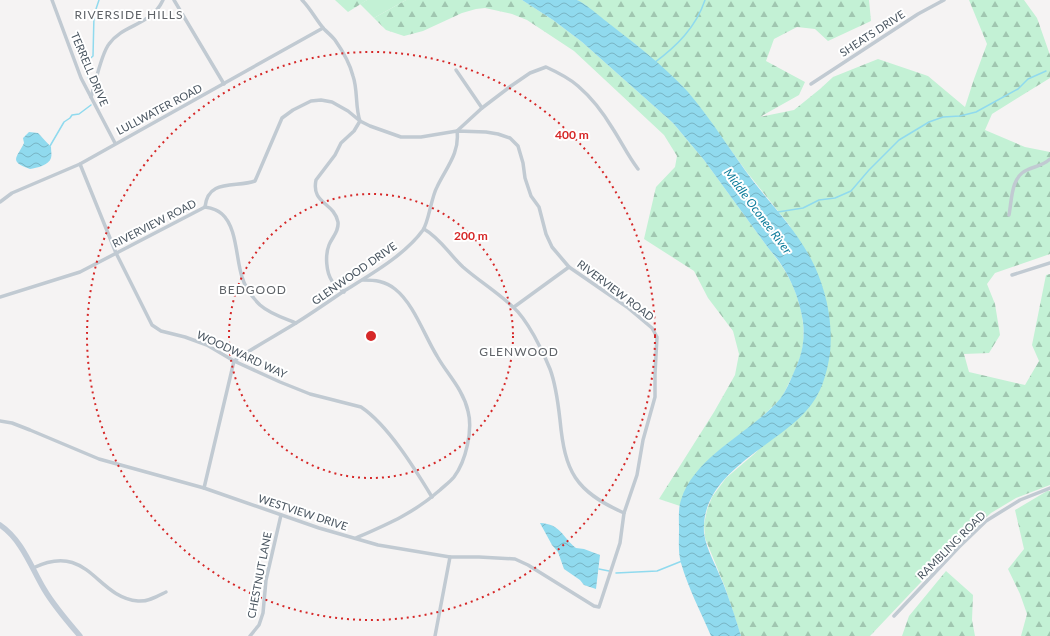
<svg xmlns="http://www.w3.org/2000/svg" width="1050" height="636" font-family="Lato,sans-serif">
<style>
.green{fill:#c3f1d5}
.forest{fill:url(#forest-firs)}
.water{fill:url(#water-waves)}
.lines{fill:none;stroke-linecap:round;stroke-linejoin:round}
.stream{stroke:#90daee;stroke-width:1.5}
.minor{stroke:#c1cad2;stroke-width:3.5}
.secondary{stroke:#c1cbd6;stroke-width:5.5}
.ring{fill:none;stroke:#d62828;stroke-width:2;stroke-dasharray:2 4}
.labels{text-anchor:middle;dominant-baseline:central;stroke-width:4;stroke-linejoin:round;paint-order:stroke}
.street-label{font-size:11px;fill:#4a5661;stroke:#fff}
.neighbourhood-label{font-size:12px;letter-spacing:1px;fill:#5f6368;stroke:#fff}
.water-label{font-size:12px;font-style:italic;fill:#0c7c9b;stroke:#fff}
.centre{fill:#d62828;stroke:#fff;stroke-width:2}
.ring-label{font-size:12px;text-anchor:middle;font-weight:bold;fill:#d62828;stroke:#fff;stroke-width:4;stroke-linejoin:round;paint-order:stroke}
</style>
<defs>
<pattern id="forest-firs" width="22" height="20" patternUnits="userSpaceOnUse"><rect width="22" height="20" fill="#c3f1d5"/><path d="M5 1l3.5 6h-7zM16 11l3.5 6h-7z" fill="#a0c6b0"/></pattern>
<pattern id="water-waves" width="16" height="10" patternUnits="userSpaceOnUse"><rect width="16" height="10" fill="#90daee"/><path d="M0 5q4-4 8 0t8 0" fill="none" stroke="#78b4c4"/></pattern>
</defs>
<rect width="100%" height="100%" fill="#f5f3f3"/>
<polygon class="green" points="367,0 406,0 374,18 360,4"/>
<g class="forest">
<polygon points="335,0 367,0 348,12"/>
<path d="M406,0h116l31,20 29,22 91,81 31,37 65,89c18,21 31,46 34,74 2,21 -1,32 -10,52 -4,7 -7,15 -11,22 -4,5 -10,10 -15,15 -31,30 -76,49 -87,94l-21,-7 55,-87 21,-37 4,-21 -6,-23 -25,-33 -14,-27 -50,-32 12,-52 19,-20 2,-11 -13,-21 -90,-84 -47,-31 -15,-6 -27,-6 -9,1 -14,4 -39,18 -19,5 -18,-6 -12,-12z"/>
<polygon points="577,0 869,0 871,21 828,41 815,29 797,27 774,39 766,61 805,82 799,95 760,117 794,110 820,89 833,77 878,59 928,76 965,107 974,79 987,44 969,0 1024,0 1037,18 1050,55 1050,78 992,114 985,130 1025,147 1050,152 1050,254 995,273 987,284 995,304 1000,335 989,353 964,354 969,372 1025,385 1039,361 1032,345 1046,275 1050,274 1050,485 1016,498 991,513 957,544 870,636 741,636 725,587 705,538 704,524 707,510 712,497 726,478 753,455 818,393 790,226 746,171 700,108 682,86 640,48"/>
<polygon points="1047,491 1050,491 1050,636 1021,636 1027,614 1020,594 1008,569 1024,549 1015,510"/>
<polygon points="946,571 973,595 972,620 975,636 902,636 909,616"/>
</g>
<g class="water">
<path d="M522,0c14,0 29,0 43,0 3,0 9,0 12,0 8,3 27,20 34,25 27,21 54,42 77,67 24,28 43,60 65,89 22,28 47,53 62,86 12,27 18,56 15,86 -3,21 -9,42 -24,58 -33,37 -106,62 -102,122 2,17 15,38 21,55 6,16 11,32 16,48h-30c-10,-24 -23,-48 -30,-73 -3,-10 -2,-23 -2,-33 0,-10 -1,-21 2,-30 14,-45 70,-67 99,-101 6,-8 10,-18 14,-27 8,-17 11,-31 9,-50 -4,-27 -15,-52 -34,-73l-65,-89 -31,-37 -91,-81 -29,-22z"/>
<path d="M29,132l9,1 13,14c0,4 1,8 0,11 -2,7 -14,10 -21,11 -22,-8 -13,-11 -6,-26l-1,-5z"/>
<path d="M540,523c21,1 22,14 36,25l8,1 16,6 -4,34 -12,-4 -4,-5 -16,-11 -6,-17 -6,-7z"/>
</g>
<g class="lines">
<g class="stream">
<path d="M654,63c23,-17 42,-36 51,-63"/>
<polyline points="88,78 85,63 93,56 94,15 99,0"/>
<polyline points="50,146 64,122 70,118 72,115 79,114 91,105"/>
<polyline points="778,212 803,208 819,200 835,198 851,191 869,170 899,140 929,122 943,117 960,116 976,112 1018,89 1028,79 1046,71"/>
<polyline points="599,569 609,571"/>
<polyline points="616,573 657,571 682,561"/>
</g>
<g class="minor">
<polyline points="52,0 81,78 115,143"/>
<polyline points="174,0 224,84"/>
<path d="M302,0c9,9 14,20 22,29 4,4 8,7 11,11 7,10 15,24 18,36 5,14 2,31 7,45l-6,10 -13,12 -6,12 -19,25c-5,24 18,22 22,42 1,10 -6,15 -9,23 -4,10 -3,27 3,36 3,4 8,7 12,11"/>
<polyline points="456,70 482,108"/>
<polyline points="811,84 918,14 944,0"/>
<path d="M91,97c4,-12 10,-43 18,-53 14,-20 42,-18 54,-44"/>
<path d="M80,164l36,89 36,72 9,6 24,6 22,8 27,16 46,21 30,12 51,13c27,18 54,62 71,90"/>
<polyline points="0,202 12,193 80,164 323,28"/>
<path d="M205,207c6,1 13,3 17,7 15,13 14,45 20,63 3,10 11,21 18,28 10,9 24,13 36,18"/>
<path d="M1009,215c3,-16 2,-38 18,-45 8,-4 16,-4 23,-11"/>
<path d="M424,229c16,9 25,25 39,38 16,14 34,25 50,40 14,12 30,44 37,62 6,16 8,33 10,51 5,52 15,71 64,93"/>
<polyline points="1012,275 1050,263"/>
<polyline points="0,297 80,272 205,207"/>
<polyline points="514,307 569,267"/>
<path d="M0,421l12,2 18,7 69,29 105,29 115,40 59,17 72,12h29l36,2 13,6 66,41 5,1 21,-64 4,-30 13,-38 6,-35 12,-43v-23l2,-37 -5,-9 -25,-21 -58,-40 -17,-20 -6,-13 -7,-27 -8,-11 -6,-18 -2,-15 -5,-17 -8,-8 -12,-4 -12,-2 -29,-1 -36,6h-20l-31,-11 -10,-5 -12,-10 -16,-9 -11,-2 -10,1 -18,9 -11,8 -27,63c-19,7 -47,-3 -50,26"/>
<path d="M204,488l30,-127c20,-14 41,-25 62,-38 16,-10 32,-21 48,-32 26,-16 61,-36 79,-61 6,-9 8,-32 14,-43 9,-19 23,-34 20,-56l25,-23 29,-22 19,-13 16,-6c11,5 23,11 32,19 14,12 26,28 35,43 9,14 15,27 25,40"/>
<path d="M356,538c32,-14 58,-25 84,-48 4,-4 10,-8 14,-13 12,-16 19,-47 14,-66 -5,-22 -21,-37 -31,-55 -13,-21 -23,-52 -42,-67 -10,-8 -20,-9 -32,-9"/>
<path d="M33,568c56,-27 62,29 105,33 10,1 20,-5 28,-9"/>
<polyline points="894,616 959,547 986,521 1020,500 1050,488"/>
<polyline points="250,636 259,625 263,613 266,580 281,515"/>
<polyline points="435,636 450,557"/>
</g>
<path class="secondary" d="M0,525c22,15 31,42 44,64 10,17 23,32 36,47"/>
</g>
<g class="ring">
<circle cx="371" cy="336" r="142"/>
<circle cx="371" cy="336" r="284"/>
</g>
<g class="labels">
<g class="street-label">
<text transform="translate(872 33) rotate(-33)">SHEATS DRIVE</text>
<text transform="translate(90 69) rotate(67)">TERRELL DRIVE</text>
<text transform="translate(159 109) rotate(-28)">LULLWATER ROAD</text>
<text transform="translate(154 223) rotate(-27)">RIVERVIEW ROAD</text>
<text transform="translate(354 273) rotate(-35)">GLENWOOD DRIVE</text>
<text transform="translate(616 290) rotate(37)">RIVERVIEW ROAD</text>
<text transform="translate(242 354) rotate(25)">WOODWARD WAY</text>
<text transform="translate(303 512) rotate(18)">WESTVIEW DRIVE</text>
<text transform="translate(951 545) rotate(-45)">RAMBLING ROAD</text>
<text transform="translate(259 575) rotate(-79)">CHESTNUT LANE</text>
</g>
<g class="neighbourhood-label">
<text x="129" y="14">RIVERSIDE HILLS</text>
<text x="253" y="289">BEDGOOD</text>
<text x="519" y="351">GLENWOOD</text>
</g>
<g class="water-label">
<text transform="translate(758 211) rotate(53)">Middle Oconee River</text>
</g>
</g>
<circle cx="371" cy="336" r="6" class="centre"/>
<g class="ring-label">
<text x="572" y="139">400 m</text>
<text x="471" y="240">200 m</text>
</g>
</svg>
